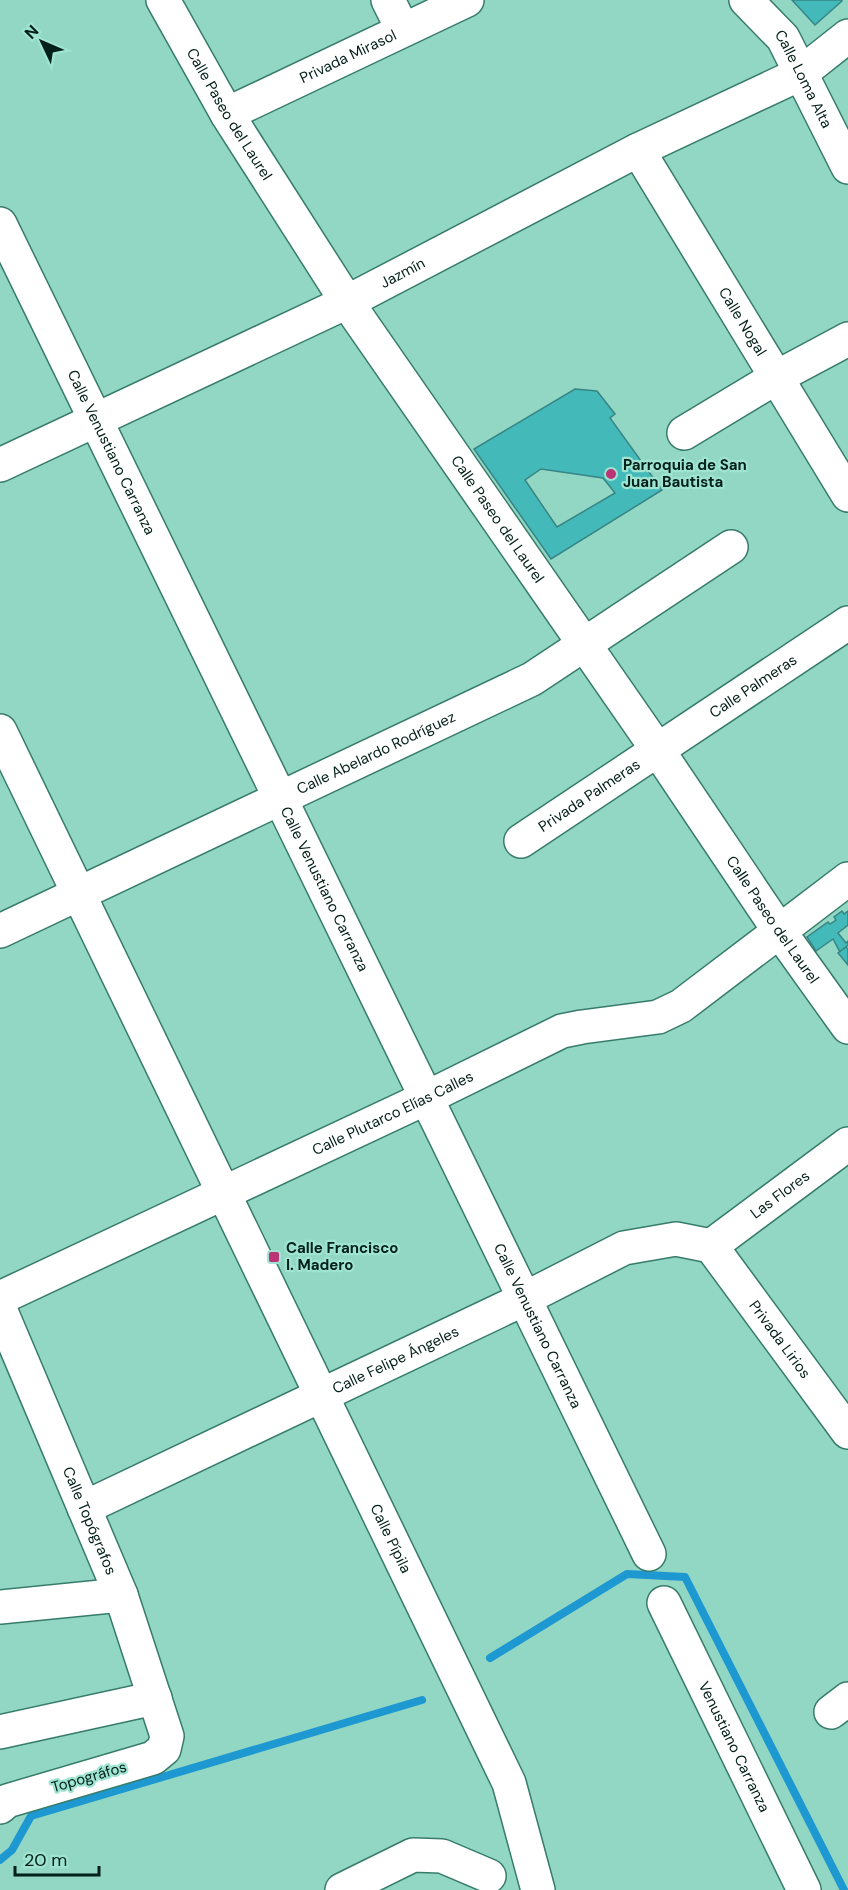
<svg xmlns="http://www.w3.org/2000/svg" width="848" height="1890" font-family="'DM Sans',sans-serif">
<style>
.lines{fill:none;stroke-linecap:round;stroke-linejoin:round}
.stream{stroke:#1e98d0;stroke-width:8}
.building{fill:#43b9b9;stroke:#388585;stroke-width:1.5;fill-rule:evenodd}
.minor-casing{stroke:#377c6b;stroke-width:36}
.minor{stroke:#fff;stroke-width:33}
.poi-dot{fill:#bb3476;stroke:#9ee4d1;stroke-width:2}
.labels{text-anchor:middle;dominant-baseline:central;stroke-width:4.5;stroke-linejoin:round;paint-order:stroke}
.street-label{font-size:15px;fill:#021f19;stroke:#9ee4d1}
.poi-label{font-size:15px;font-weight:bold;fill:#021f19;stroke:#9ee4d1;text-anchor:start}
</style>
<rect width="100%" height="100%" fill="#92d7c4"/>
<g class="lines">
<g class="stream">
<polyline points="490,1658 627,1574 685,1577 844,1890"/>
<polyline points="0,1860 12,1850 31,1816 422,1700"/>
</g>
</g>
<g class="building">
<polygon points="792,0 841,0 842,1 815,25"/>
<path d="M575,389l22,2 18,23 -5,4 52,72 -111,69 -77,-110zM541,469l62,9 12,15 -58,34 -32,-47z"/>
<polygon points="842,911 844,914 848,911 848,925 838,933 846,943 848,941 848,945 840,952 833,939 816,951 807,937 828,922 830,924 836,920 834,917"/>
<polygon points="846,947 848,949 848,965 838,953"/>
</g>
<g class="lines">
<g class="minor-casing">
<g id="minor">
<path id="s1" d="M163,0l64,114 120,188 310,447 123,183 68,95"/>
<polyline points="388,0 403,30"/>
<path id="s2" d="M746,0l37,38 65,129"/>
<path id="s3" d="M227,114l240,-114"/>
<path id="s4" d="M638,150l210,345"/>
<path id="s5" d="M0,224l649,1330"/>
<polyline points="684,433 777,377 848,339"/>
<path id="s6" d="M0,465l347,-163 291,-152 162,-76 48,-38"/>
<path id="s7" d="M0,731l509,1052 29,107"/>
<path id="s8" d="M521,841l327,-218"/>
<path id="s9" d="M0,931l532,-252 199,-132"/>
<path id="s10" d="M711,1246l137,186"/>
<path id="s11" d="M711,1246l137,-102"/>
<path id="s12" d="M0,1298l426,-200 136,-67 20,-4 76,-10 23,-11 167,-127"/>
<path id="s13" d="M0,1309l121,286 46,141 -3,13 -11,9 -146,43 -7,6"/>
<path id="s14" d="M84,1508l440,-209 100,-51 52,-9 35,7"/>
<path id="s15" d="M664,1603l140,287"/>
<polyline points="0,1607 121,1595"/>
<polyline points="831,1712 848,1699"/>
<polyline points="0,1732 155,1698"/>
<polyline points="342,1890 413,1855 442,1856 489,1876"/>
</g>
</g>
<use href="#minor" class="minor"/>
</g>
<g class="poi-dot">
<circle cx="611" cy="474" r="6"/>
<rect x="268" y="1251" width="12" height="12" rx="3"/>
</g>
<g class="labels">
<g class="street-label">
<text stroke="none"><textPath href="#s3" startOffset="134">Privada Mirasol</textPath></text>
<text stroke="none"><textPath href="#s2" startOffset="99">Calle Loma Alta</textPath></text>
<text stroke="none"><textPath href="#s1" startOffset="132">Calle Paseo del Laurel</textPath></text>
<text stroke="none"><textPath href="#s6" startOffset="446">Jazmín</textPath></text>
<text stroke="none"><textPath href="#s4" startOffset="201">Calle Nogal</textPath></text>
<text stroke="none"><textPath href="#s5" startOffset="254">Calle Venustiano Carranza</textPath></text>
<text stroke="none"><textPath href="#s1" startOffset="618">Calle Paseo del Laurel</textPath></text>
<text stroke="none"><textPath href="#s8" startOffset="279">Calle Palmeras</textPath></text>
<text stroke="none"><textPath href="#s9" startOffset="416">Calle Abelardo Rodríguez</textPath></text>
<text stroke="none"><textPath href="#s8" startOffset="82">Privada Palmeras</textPath></text>
<text stroke="none"><textPath href="#s5" startOffset="740">Calle Venustiano Carranza</textPath></text>
<text stroke="none"><textPath href="#s1" startOffset="1104">Calle Paseo del Laurel</textPath></text>
<text stroke="none"><textPath href="#s12" startOffset="434">Calle Plutarco Elías Calles</textPath></text>
<text stroke="none"><textPath href="#s11" startOffset="86">Las Flores</textPath></text>
<text stroke="none"><textPath href="#s5" startOffset="1226">Calle Venustiano Carranza</textPath></text>
<text stroke="none"><textPath href="#s10" startOffset="116">Privada Lirios</textPath></text>
<text stroke="none"><textPath href="#s14" startOffset="345">Calle Felipe Ángeles</textPath></text>
<text stroke="none"><textPath href="#s13" startOffset="230">Calle Topógrafos</textPath></text>
<text stroke="none"><textPath href="#s7" startOffset="897">Calle Pípila</textPath></text>
<text stroke="none"><textPath href="#s15" startOffset="160">Venustiano Carranza</textPath></text>
<text transform="translate(89 1777) rotate(-16)">Topográfos</text>
</g>
<g class="poi-label">
<text x="623" y="465">Parroquia de San<tspan x="623" dy="17">Juan Bautista</tspan></text>
<text x="286" y="1248">Calle Francisco<tspan x="286" dy="17">I. Madero</tspan></text>
</g>
</g>
<g transform="translate(42 42) rotate(314)" stroke="#9ee4d1" stroke-width="4.5" paint-order="stroke">
<path d="M0-4.5L10 22L0 15L-10 22Z" fill="#021f19"/>
<text y="-9" font-size="16" font-weight="bold" text-anchor="middle" fill="#021f19">N</text>
</g>
<path d="M15 1866v9h84v-9" fill="none" stroke="#021f19" stroke-width="3"/>
<text x="24" y="1866" font-size="18" fill="#021f19" stroke="#9ee4d1" stroke-width="4.5" paint-order="stroke">20 m</text>
</svg>
